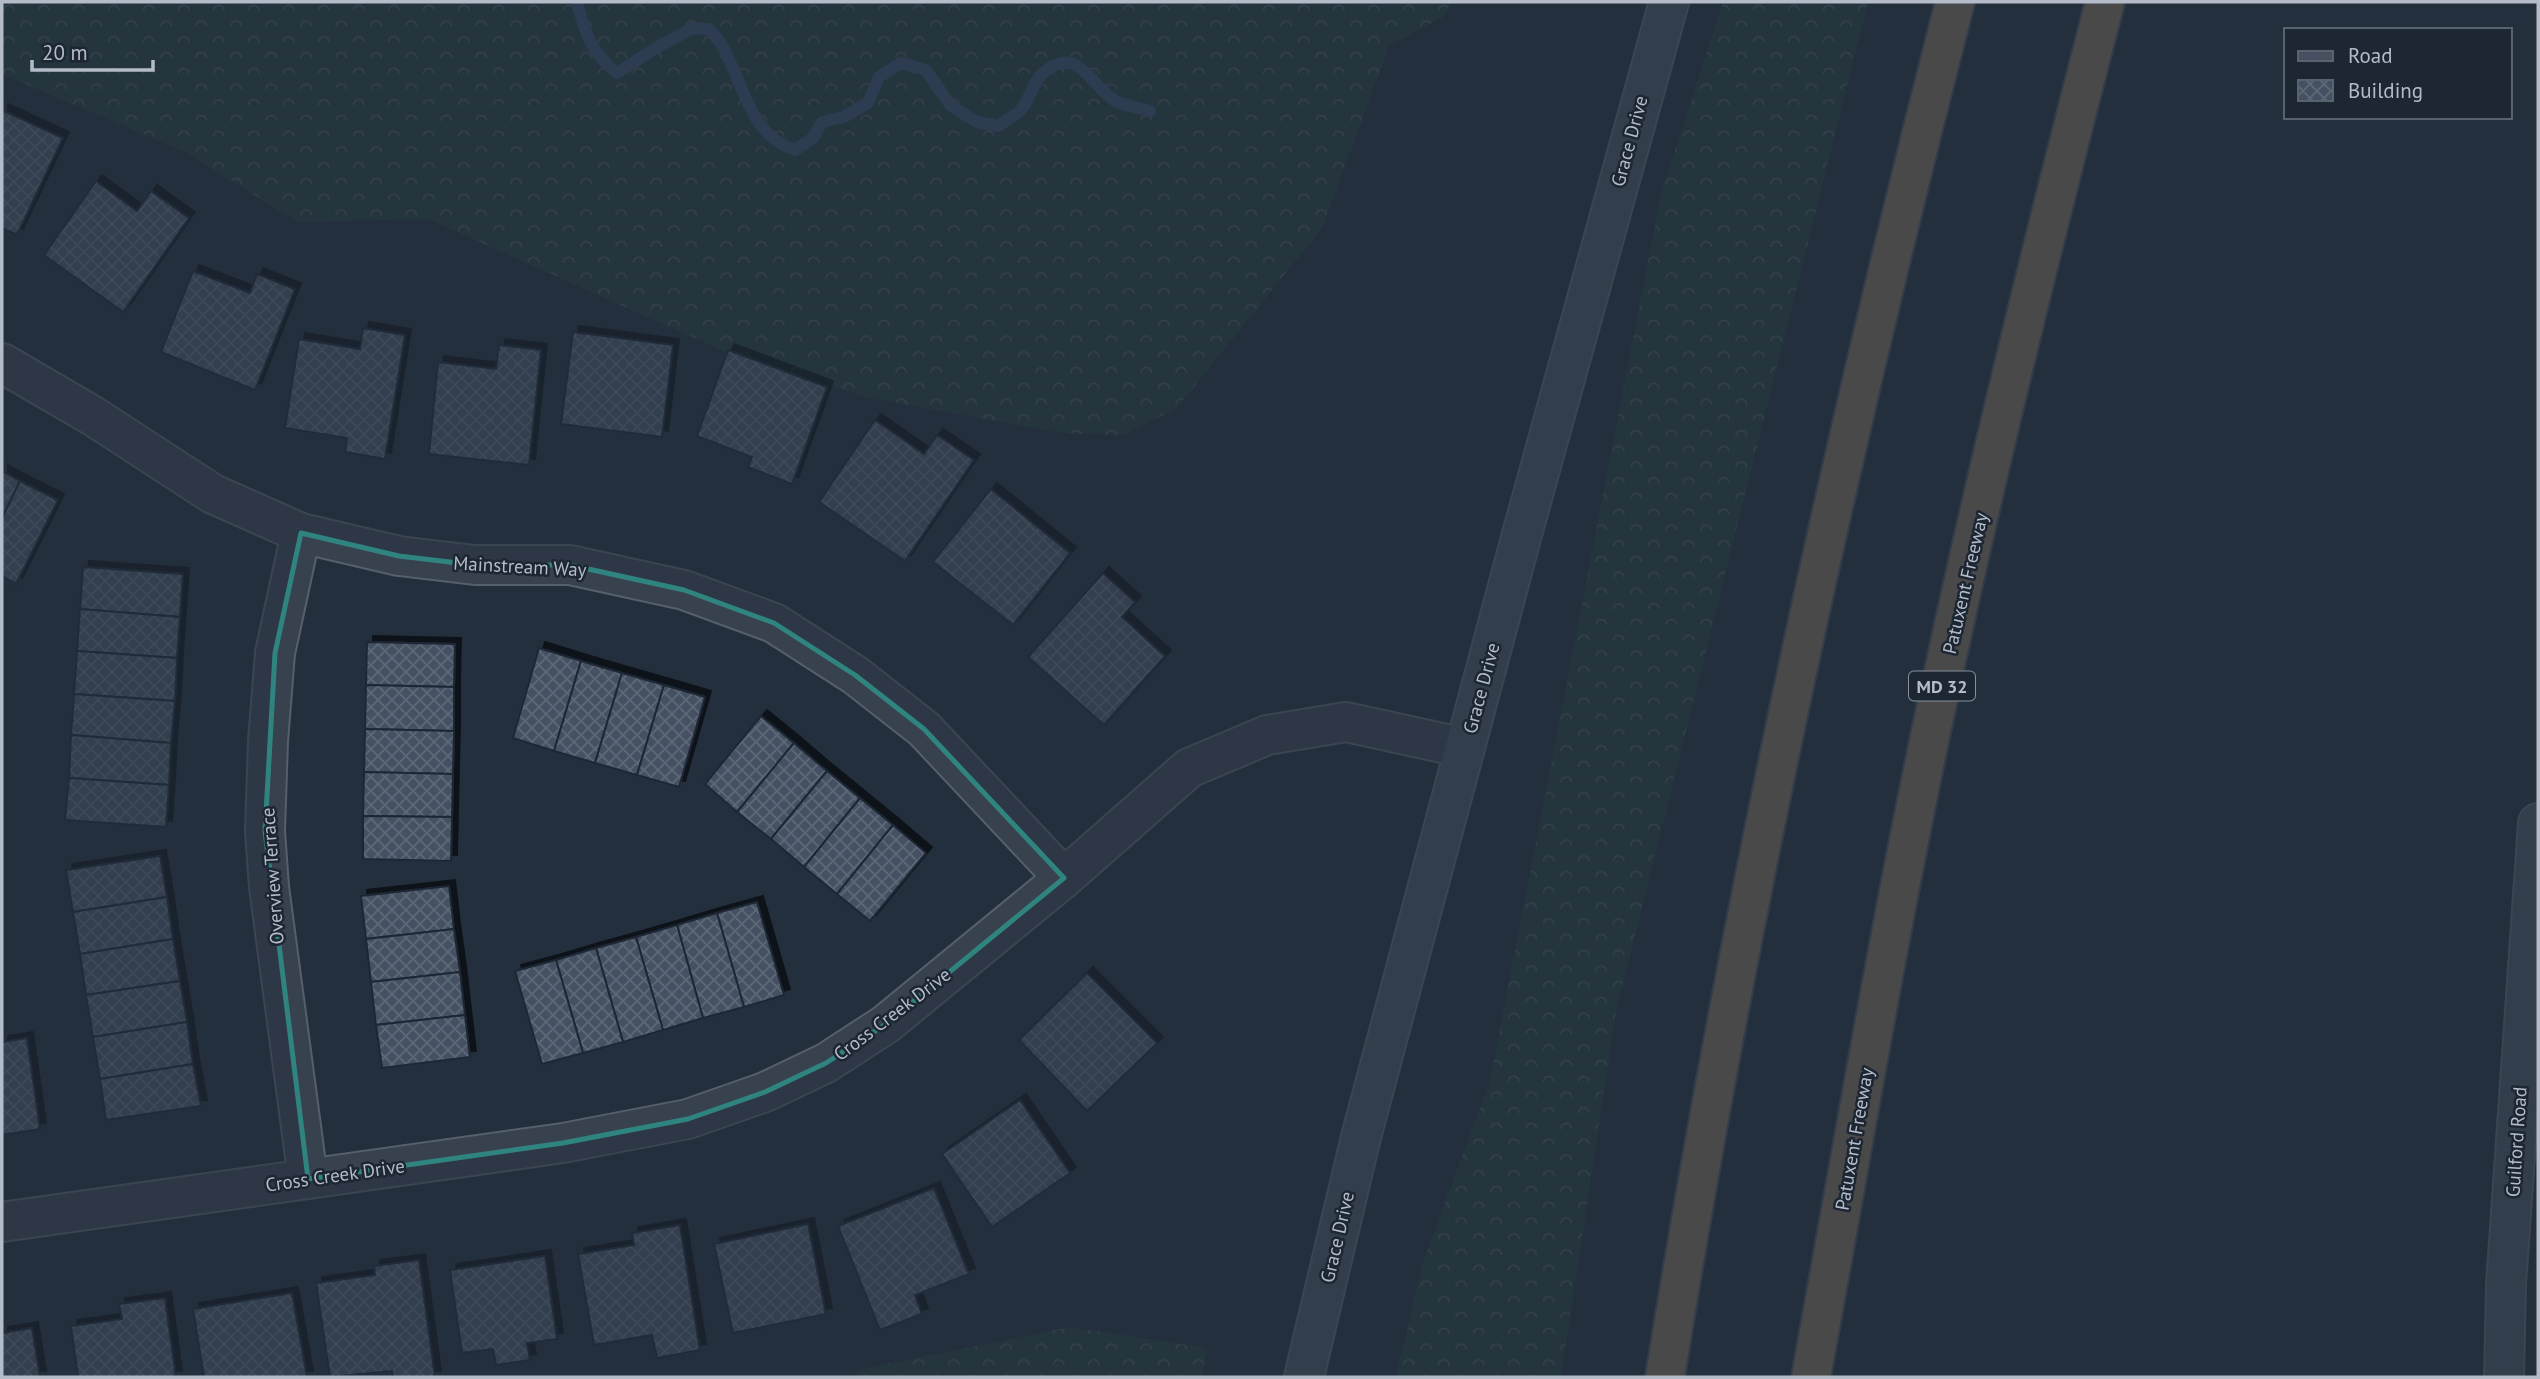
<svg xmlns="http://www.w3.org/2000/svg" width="2540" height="1379" font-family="'PT Sans',sans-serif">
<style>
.forest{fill:url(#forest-crowns)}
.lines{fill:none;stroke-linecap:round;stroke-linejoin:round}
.stream{stroke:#394c67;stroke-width:12}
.building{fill:url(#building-cross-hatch);stroke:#1f2835;stroke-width:2;filter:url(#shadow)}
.street-casing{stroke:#565f6c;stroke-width:42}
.secondary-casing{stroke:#565f6c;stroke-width:42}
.highway-casing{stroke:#434c59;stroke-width:42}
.street{stroke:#38414e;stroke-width:38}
.secondary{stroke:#465061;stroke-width:38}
.highway{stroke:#746855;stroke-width:38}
.marked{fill:none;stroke:#308480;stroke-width:5;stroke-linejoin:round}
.labels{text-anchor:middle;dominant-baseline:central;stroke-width:5;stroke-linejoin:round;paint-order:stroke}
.shield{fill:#1d2633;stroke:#878f9c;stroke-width:2}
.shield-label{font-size:18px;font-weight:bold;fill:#b4bcc9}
.street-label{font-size:19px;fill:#b4bcc9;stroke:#1d2633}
</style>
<defs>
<pattern id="forest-crowns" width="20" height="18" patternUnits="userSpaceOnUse" patternTransform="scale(1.75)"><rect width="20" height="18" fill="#263c3f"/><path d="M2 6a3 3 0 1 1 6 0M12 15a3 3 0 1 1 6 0" fill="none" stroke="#435659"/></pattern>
<pattern id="building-cross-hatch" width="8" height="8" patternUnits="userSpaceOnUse" patternTransform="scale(1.75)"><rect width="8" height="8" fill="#455162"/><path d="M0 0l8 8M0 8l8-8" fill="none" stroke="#5d6877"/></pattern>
<filter id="shadow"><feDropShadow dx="6" dy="-6" stdDeviation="0" flood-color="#0009"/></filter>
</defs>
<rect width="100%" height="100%" fill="#242f3e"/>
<g class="forest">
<polygon points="2,2 1451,2 1443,17 1389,46 1322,228 1176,409 1124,435 1062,433 870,398 744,360 428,219 298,222 187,153 2,74"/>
<polygon points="1723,2 1868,2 1616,1012 1561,1377 1396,1377 1423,1262 1490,1081 1661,194"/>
<polygon points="1070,1327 1207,1348 1202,1377 854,1377 861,1369"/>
</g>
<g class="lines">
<path class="stream" d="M577,2c8,30 14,51 40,71l39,-25 37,-20 16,1c35,35 31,103 86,121l18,-12 9,-16 22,-5 24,-14 11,-26 22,-14 25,7 25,36 26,16 21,4c7,-5 17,-10 23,-16 9,-11 12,-28 22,-37 34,-29 47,11 71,27 10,6 25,8 36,11"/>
</g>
<g class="building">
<polygon points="2,110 63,138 17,235 2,228"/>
<polygon points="96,181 137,211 151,191 189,218 123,312 44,255"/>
<polygon points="193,271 250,293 257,274 295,289 255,390 161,352"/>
<polygon points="363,328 405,335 385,459 345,452 347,438 285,428 299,339 360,349"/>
<polygon points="573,332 673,345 662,437 561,424"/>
<polygon points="499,345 541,350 529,465 429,454 438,362 496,369"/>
<polygon points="728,350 827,387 792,484 748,467 752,457 697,436"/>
<polygon points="875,420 924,454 937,435 974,460 905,561 819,502"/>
<polygon points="2,471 20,481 2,518"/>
<polygon points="20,481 58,500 16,584 2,576 2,518"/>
<polygon points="991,489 1070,553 1013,625 933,562"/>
<polygon points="83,567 183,574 180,617 80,609"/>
<polygon points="1103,573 1135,602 1122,617 1165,656 1104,725 1028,657"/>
<polygon points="80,609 180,617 177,658 77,651"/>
<polygon points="367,642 455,644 454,687 366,685"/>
<polygon points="539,648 581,661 554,751 513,738"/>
<polygon points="77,651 177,658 175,701 74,694"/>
<polygon points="581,661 622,673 595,763 554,751"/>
<polygon points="622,673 664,685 637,775 595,763"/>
<polygon points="366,685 454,687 454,731 365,729"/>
<polygon points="664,685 705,697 679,787 637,775"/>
<polygon points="74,694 175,701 171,743 71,735"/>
<polygon points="761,716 794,743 737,812 705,784"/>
<polygon points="365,729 454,731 453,774 364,772"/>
<polygon points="71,735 171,743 169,785 69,778"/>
<polygon points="794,743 827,771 771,839 737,812"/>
<polygon points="827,771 860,798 804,867 771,839"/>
<polygon points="364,772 453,774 452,817 363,816"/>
<polygon points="69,778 169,785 166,827 65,820"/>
<polygon points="860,798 893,825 837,894 804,867"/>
<polygon points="363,816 452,817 451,861 363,859"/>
<polygon points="893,825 926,853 870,921 837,894"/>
<polygon points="160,856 167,897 73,912 66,870"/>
<polygon points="449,886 454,929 366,939 361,896"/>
<polygon points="167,897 173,939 80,954 73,912"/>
<polygon points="757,902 784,995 744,1007 717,913"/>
<polygon points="717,913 744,1007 703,1018 677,925"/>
<polygon points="677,925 703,1018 663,1030 636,937"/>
<polygon points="454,929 460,972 371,982 366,939"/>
<polygon points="636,937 663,1030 623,1042 596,948"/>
<polygon points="173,939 180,981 86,995 80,954"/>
<polygon points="596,948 623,1042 583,1053 556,960"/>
<polygon points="556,960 583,1053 542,1064 515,971"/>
<polygon points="460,972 465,1015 376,1025 371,982"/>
<polygon points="1087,973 1157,1043 1087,1111 1019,1040"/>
<polygon points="180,981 187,1022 93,1037 86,995"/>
<polygon points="465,1015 470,1057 382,1068 376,1025"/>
<polygon points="187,1022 193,1064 100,1079 93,1037"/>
<polygon points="27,1038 40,1129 2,1135 2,1042"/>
<polygon points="193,1064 201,1106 106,1120 100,1079"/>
<polygon points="1020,1100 1070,1173 992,1227 942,1154"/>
<polygon points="934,1188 969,1274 915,1295 922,1314 880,1330 838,1226"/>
<polygon points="808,1224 826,1314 733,1333 714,1244"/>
<polygon points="680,1225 700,1350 657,1358 652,1335 594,1345 578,1254 634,1245 632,1233"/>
<polygon points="545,1256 557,1339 527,1343 530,1360 496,1365 493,1349 462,1353 450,1270"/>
<polygon points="419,1260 435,1377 393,1377 392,1371 330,1377 316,1283 375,1275 374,1266"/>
<polygon points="292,1293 307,1377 204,1377 193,1309"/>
<polygon points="165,1298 176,1377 78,1377 71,1326 122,1319 119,1304"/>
<polygon points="32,1328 40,1377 2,1377 2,1333"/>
</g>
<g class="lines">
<g class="street-casing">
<g id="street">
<polyline points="2,363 93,416 213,494 301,533 399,556 475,565 570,565 684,590 774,623 855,675 924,729 1064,878"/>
<polyline points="301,533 275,653 268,741 265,831 269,887 308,1179"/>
<polyline points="2,1222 563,1143 688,1119 765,1092 826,1063 886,1024 1064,878 1189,768 1267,735 1346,722 1465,748"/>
</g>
</g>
<g class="secondary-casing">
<g id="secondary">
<polyline points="1304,1377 1361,1137 1521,538 1669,2"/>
<polyline points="2504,1377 2506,1285 2538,823"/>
</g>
</g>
<g class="highway-casing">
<g id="highway">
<path d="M1665,1377c74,-463 173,-921 290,-1375"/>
<path d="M1811,1377c38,-208 73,-418 116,-626 52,-251 114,-501 178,-749"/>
</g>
</g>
<use href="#street" class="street"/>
<use href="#secondary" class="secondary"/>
<use href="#highway" class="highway"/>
</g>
<path d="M0 0H2540V1379H0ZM301,533l98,23 76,9h95l114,25 90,33 81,52 69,54 140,149 -178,146 -60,39 -61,29 -77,27 -125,24 -255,36 -43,-348 10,-178z" fill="#242f3e" fill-opacity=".55" fill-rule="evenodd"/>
<path class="marked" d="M301,533l98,23 76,9h95l114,25 90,33 81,52 69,54 140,149 -178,146 -60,39 -61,29 -77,27 -125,24 -255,36 -43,-348 10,-178z"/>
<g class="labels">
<rect class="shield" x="1909" y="671.5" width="66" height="29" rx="5"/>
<g class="shield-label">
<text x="1942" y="686">MD 32</text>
</g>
<g class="street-label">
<text transform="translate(1629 141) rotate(-75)">Grace Drive</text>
<text transform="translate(520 566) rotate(3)">Mainstream Way</text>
<text transform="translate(1965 583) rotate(-77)">Patuxent Freeway</text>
<text transform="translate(1481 688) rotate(-75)">Grace Drive</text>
<text transform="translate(272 876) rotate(-94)">Overview Terrace</text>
<text transform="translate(892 1014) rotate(-37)">Cross Creek Drive</text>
<text transform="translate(1854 1139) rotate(-80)">Patuxent Freeway</text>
<text transform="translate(2516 1142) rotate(-86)">Guilford Road</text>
<text transform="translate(335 1175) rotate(-8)">Cross Creek Drive</text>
<text transform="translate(1337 1237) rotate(-77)">Grace Drive</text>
</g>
</g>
<rect width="2540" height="1379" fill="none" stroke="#b4bcc9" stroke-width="7"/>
<rect x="2284" y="28" width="228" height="91" fill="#1d2633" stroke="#59626f" stroke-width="2"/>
<rect x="2298" y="51" width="35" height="10" fill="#465061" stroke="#59626f" stroke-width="2"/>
<text x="2348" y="63" font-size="21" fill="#b4bcc9">Road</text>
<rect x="2298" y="80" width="35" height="21" fill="url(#building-cross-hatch)" stroke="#59626f" stroke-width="2"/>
<text x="2348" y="98" font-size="21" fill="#b4bcc9">Building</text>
<path d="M32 60v10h121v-10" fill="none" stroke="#b4bcc9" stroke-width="3.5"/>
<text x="42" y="60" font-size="21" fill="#b4bcc9" stroke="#1d2633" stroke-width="5" paint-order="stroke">20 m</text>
</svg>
